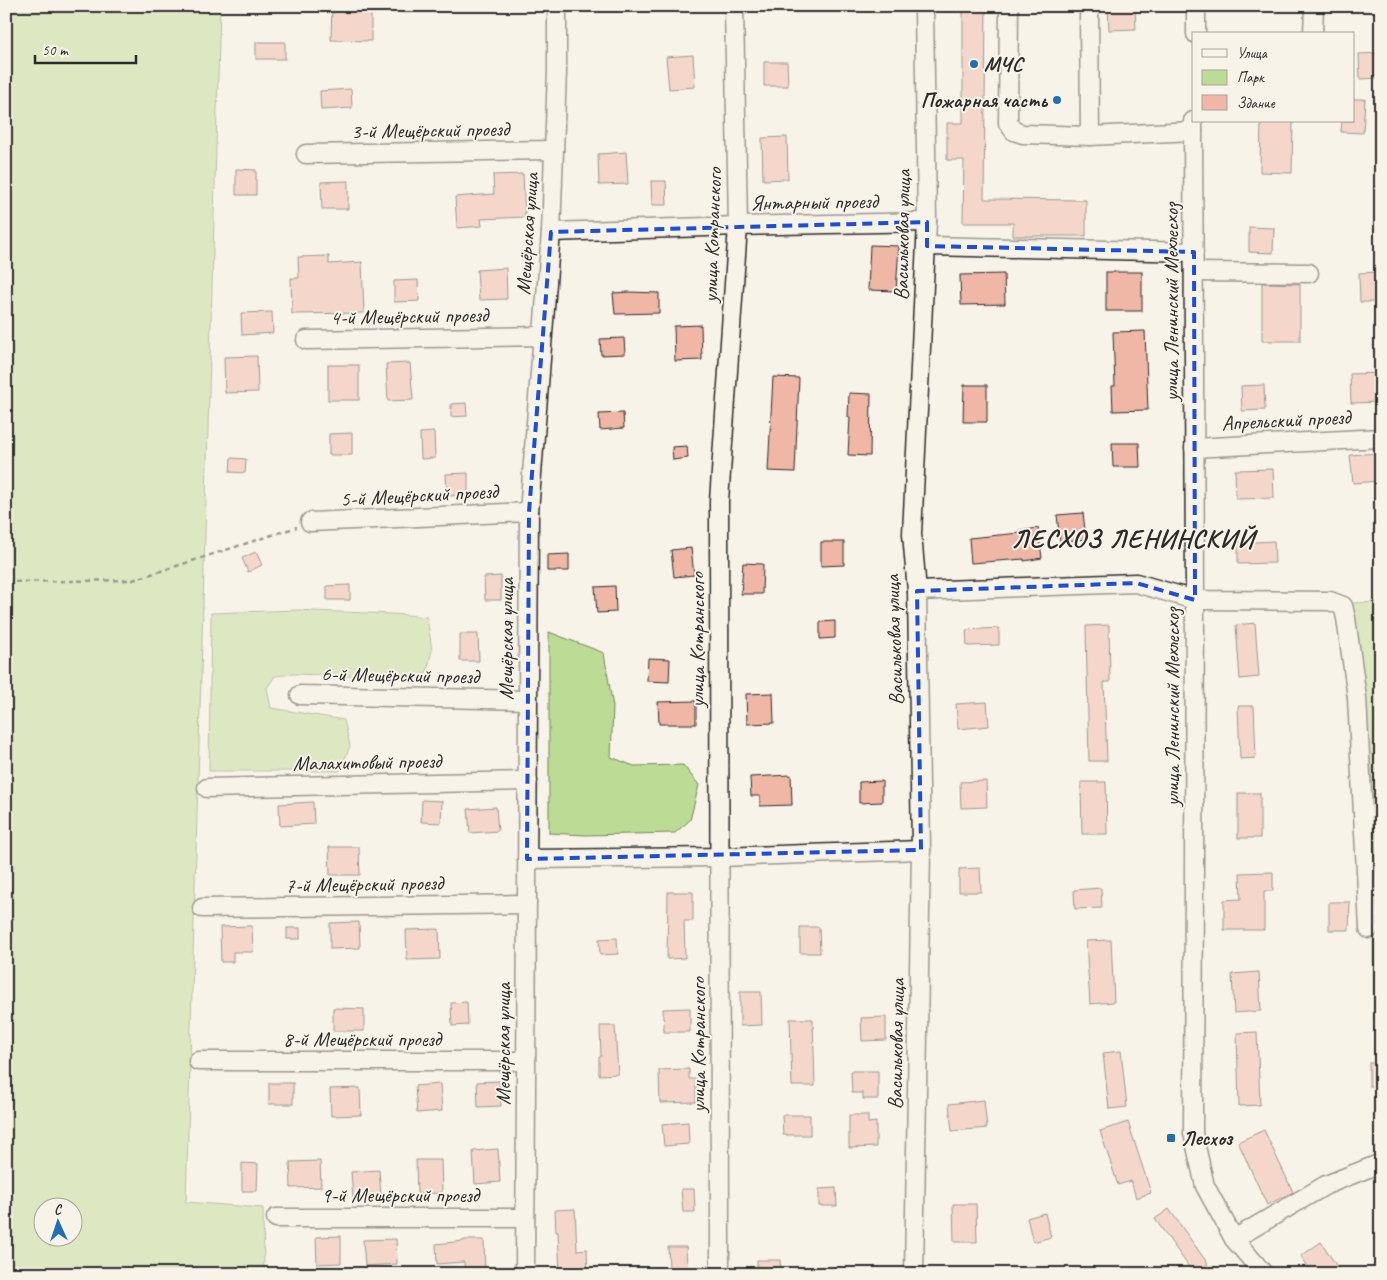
<svg xmlns="http://www.w3.org/2000/svg" width="1387" height="1280" font-family="Caveat,sans-serif">
<style>
.green{fill:#bcdb94;stroke:#748360;fill-rule:evenodd}
.building{fill:#f0b7a7;stroke:#2b2b2b}
.lines{fill:none;stroke-linecap:round;stroke-linejoin:round}
.minor-casing{stroke:#2b2b2b;stroke-width:21}
.path{stroke:#2b2b2b;stroke-width:2.5;stroke-dasharray:5 4;stroke-linecap:butt}
.minor{stroke:#f7f3e8;stroke-width:18}
.marked{fill:none;stroke:#1d4ed8;stroke-width:4;stroke-dasharray:10 6;stroke-linejoin:round}
.poi-dot{fill:#1f6fb2;stroke:#f7f3e8;stroke-width:2}
.labels{text-anchor:middle;dominant-baseline:central;stroke-width:4;stroke-linejoin:round;paint-order:stroke}
.poi-label{font-size:21px;font-weight:bold;fill:#2b2b2b;stroke:#f7f3e8;text-anchor:start}
.street-label{font-size:21px;fill:#2b2b2b;stroke:#f7f3e8}
.district-label{font-size:26px;font-weight:bold;letter-spacing:1px;fill:#2b2b2b;stroke:#f7f3e8}
</style>
<rect width="100%" height="100%" fill="#f7f3e8"/>
<filter id="ink" filterUnits="userSpaceOnUse"><feTurbulence type="fractalNoise" baseFrequency=".02" numOctaves="2"/><feDisplacementMap in="SourceGraphic" scale="10" xChannelSelector="R" yChannelSelector="G"/><feConvolveMatrix kernelMatrix="1 2 1 2 8 2 1 2 1" color-interpolation-filters="sRGB"/></filter>
<g filter="url(#ink)">
<g class="green">
<path d="M6,6h214l-34,1196 77,6 1,66h-258zM42,1208h30v30h-30z"/>
<polygon points="1381,602 1381,1019 1374,1019 1371,766 1351,603"/>
<path d="M298,610c43,3 86,2 129,7l5,33 -5,22 -12,6 -122,-4 -18,2 -8,12 4,20 73,12 6,26 -10,25h-131l2,-158z"/>
<polygon points="549,632 604,653 613,707 611,757 634,766 683,765 699,785 690,820 675,833 585,835 549,833"/>
</g>
<g class="building">
<polygon points="963,6 986,6 984,199 1086,200 1086,236 1013,236 1013,223 963,223 964,160 947,160 947,123 963,123"/>
<polygon points="1108,6 1135,6 1136,29 1109,30"/>
<polygon points="332,7 371,8 371,41 331,40"/>
<rect x="256" y="42" width="29" height="17"/>
<polygon points="1381,53 1381,78 1360,79 1359,54"/>
<polygon points="693,55 695,87 669,89 666,57"/>
<polygon points="764,62 787,62 788,86 764,86"/>
<polygon points="351,89 352,108 321,110 320,91"/>
<polygon points="1353,99 1365,99 1363,133 1341,132 1342,121 1353,121"/>
<polygon points="1261,121 1293,121 1292,173 1260,172"/>
<polygon points="787,137 788,179 763,180 762,138"/>
<polygon points="626,152 628,184 599,185 598,154"/>
<polygon points="236,169 256,170 256,195 236,195"/>
<polygon points="523,174 525,217 481,219 482,226 457,228 455,197 494,194 493,175"/>
<polygon points="348,181 348,209 322,209 321,182"/>
<polygon points="651,181 666,181 667,205 652,205"/>
<polygon points="1249,227 1274,228 1273,253 1249,252"/>
<polygon points="870,245 899,246 896,291 868,290"/>
<polygon points="329,256 329,264 362,262 364,313 292,314 291,278 299,278 298,257"/>
<polygon points="506,268 507,299 479,300 477,270"/>
<rect x="1106" y="272" width="36" height="39"/>
<polygon points="1381,272 1381,302 1360,302 1359,273"/>
<polygon points="1004,274 1005,304 961,305 960,275"/>
<polygon points="418,280 419,301 394,302 394,281"/>
<polygon points="1262,283 1300,284 1300,341 1262,341"/>
<polygon points="629,292 659,293 659,313 615,314 613,293"/>
<polygon points="272,312 273,333 242,335 241,313"/>
<polygon points="701,325 702,360 675,361 674,326"/>
<polygon points="1145,331 1148,410 1113,411 1112,386 1115,386 1113,332"/>
<polygon points="624,338 625,354 601,355 600,339"/>
<polygon points="257,356 258,392 225,393 224,357"/>
<polygon points="410,363 413,400 388,401 386,364"/>
<rect x="328" y="365" width="31" height="35"/>
<polygon points="1381,373 1381,402 1351,403 1350,374"/>
<polygon points="773,377 799,378 795,472 768,471"/>
<polygon points="964,385 987,385 987,422 963,422"/>
<polygon points="1264,385 1265,410 1242,411 1241,386"/>
<polygon points="849,393 871,394 870,456 848,455 850,417 848,417"/>
<polygon points="466,403 467,416 451,417 451,404"/>
<polygon points="623,413 624,428 600,430 599,414"/>
<polygon points="434,432 435,458 421,459 420,433"/>
<polygon points="352,433 352,455 329,455 329,434"/>
<polygon points="1112,443 1139,443 1140,467 1113,467"/>
<polygon points="687,446 688,458 673,460 672,447"/>
<polygon points="1379,453 1381,481 1353,483 1350,455"/>
<polygon points="231,458 246,459 245,473 230,472"/>
<polygon points="1273,469 1274,498 1236,499 1235,470"/>
<polygon points="468,473 468,495 447,496 446,474"/>
<polygon points="1083,513 1086,539 1060,542 1057,515"/>
<polygon points="1038,528 1042,558 1024,561 1024,559 971,563 969,538 1020,533 1019,531"/>
<polygon points="1274,541 1275,563 1238,564 1238,543"/>
<polygon points="821,542 844,542 844,565 821,566"/>
<polygon points="691,548 694,575 674,577 671,550"/>
<polygon points="256,552 262,565 248,572 242,558"/>
<polygon points="569,554 569,571 547,571 547,555"/>
<polygon points="743,563 763,564 762,594 741,594"/>
<polygon points="501,576 501,600 485,600 484,577"/>
<polygon points="350,585 350,600 327,600 327,586"/>
<polygon points="615,586 616,612 597,613 595,587"/>
<polygon points="835,621 835,638 820,639 820,622"/>
<polygon points="1255,623 1259,677 1240,679 1236,625"/>
<polygon points="1109,625 1110,682 1104,682 1107,761 1089,761 1086,626"/>
<polygon points="999,628 999,645 967,646 966,630"/>
<polygon points="460,634 478,634 479,661 460,661"/>
<polygon points="648,658 670,659 669,682 647,681"/>
<polygon points="773,693 774,723 747,724 746,694"/>
<polygon points="696,701 696,724 659,724 658,702"/>
<polygon points="987,702 989,726 958,729 956,704"/>
<polygon points="1238,706 1254,706 1256,758 1240,759"/>
<polygon points="791,775 792,805 760,806 760,796 751,796 750,777"/>
<polygon points="882,781 882,802 859,803 859,782"/>
<polygon points="986,781 987,807 961,808 960,782"/>
<polygon points="1081,782 1106,782 1107,834 1082,834"/>
<rect x="1238" y="793" width="22" height="45"/>
<polygon points="422,800 442,801 441,823 421,822"/>
<polygon points="313,802 314,824 280,826 279,804"/>
<polygon points="496,807 498,831 470,833 468,809"/>
<polygon points="329,847 359,847 360,875 330,875"/>
<polygon points="980,868 981,892 959,892 959,869"/>
<polygon points="1273,872 1273,891 1264,891 1264,930 1224,930 1224,900 1241,899 1240,873"/>
<polygon points="1101,888 1102,908 1075,909 1074,890"/>
<polygon points="668,892 693,892 693,921 684,921 685,958 667,959"/>
<polygon points="1329,902 1350,902 1349,930 1329,930"/>
<polygon points="359,922 360,948 330,949 330,923"/>
<polygon points="252,926 253,952 233,952 233,962 221,962 220,927"/>
<polygon points="800,927 819,927 820,953 800,953"/>
<rect x="287" y="928" width="13" height="11"/>
<polygon points="439,929 440,959 407,960 406,930"/>
<polygon points="617,938 618,954 600,955 599,939"/>
<polygon points="1111,940 1114,1002 1090,1004 1086,941"/>
<polygon points="1259,972 1261,1011 1234,1013 1232,974"/>
<polygon points="740,992 761,992 762,1025 740,1026"/>
<polygon points="467,1002 468,1025 452,1026 451,1003"/>
<polygon points="333,1008 364,1009 364,1031 333,1031"/>
<polygon points="690,1008 690,1032 664,1032 663,1009"/>
<polygon points="886,1017 886,1040 862,1041 861,1018"/>
<polygon points="790,1019 813,1019 815,1086 792,1086"/>
<polygon points="600,1026 615,1026 618,1074 599,1075 599,1057 601,1057"/>
<polygon points="1257,1032 1260,1105 1239,1106 1237,1033"/>
<polygon points="1121,1051 1127,1107 1109,1109 1103,1053"/>
<rect x="1369" y="1063" width="12" height="23"/>
<polygon points="689,1069 689,1079 696,1079 696,1102 660,1103 659,1070"/>
<polygon points="851,1071 878,1071 878,1099 863,1099 863,1093 852,1093"/>
<polygon points="499,1081 501,1106 478,1107 477,1082"/>
<rect x="269" y="1083" width="24" height="21"/>
<polygon points="440,1084 442,1111 417,1113 415,1086"/>
<polygon points="360,1088 361,1115 331,1116 330,1089"/>
<polygon points="984,1100 987,1128 952,1131 949,1104"/>
<polygon points="782,1115 810,1115 810,1135 783,1135"/>
<polygon points="849,1115 868,1115 868,1123 876,1122 876,1147 849,1148"/>
<polygon points="688,1122 689,1144 664,1146 662,1124"/>
<polygon points="1128,1122 1151,1193 1136,1198 1131,1181 1118,1185 1100,1131"/>
<polygon points="1264,1130 1293,1192 1267,1205 1238,1142"/>
<polygon points="498,1149 500,1182 475,1184 473,1151"/>
<polygon points="416,1160 441,1160 442,1193 417,1194"/>
<polygon points="320,1161 321,1187 291,1188 290,1162"/>
<polygon points="242,1163 258,1164 257,1191 242,1191"/>
<polygon points="379,1170 381,1196 353,1198 351,1172"/>
<polygon points="836,1188 837,1206 819,1206 819,1189"/>
<polygon points="681,1189 694,1189 695,1212 683,1212"/>
<polygon points="953,1204 976,1204 977,1242 954,1242"/>
<polygon points="575,1209 577,1250 587,1249 588,1274 560,1274 558,1232 556,1232 555,1210"/>
<polygon points="1169,1209 1208,1264 1194,1274 1155,1219"/>
<polygon points="1045,1213 1051,1237 1033,1242 1027,1218"/>
<polygon points="341,1236 341,1263 317,1264 316,1237"/>
<polygon points="396,1239 397,1264 365,1266 363,1240"/>
<polygon points="464,1240 484,1240 485,1274 465,1274 464,1262 437,1264 436,1244 464,1241"/>
<polygon points="1321,1242 1342,1274 1313,1274 1301,1256"/>
<polygon points="668,1247 686,1247 687,1268 669,1268"/>
<polygon points="757,1260 780,1260 781,1274 757,1274"/>
</g>
<g class="lines">
<g class="minor-casing">
<g id="minor">
<polyline points="1009,6 1008,123 1014,131 1023,134 1090,136 1193,131"/>
<polyline points="1089,6 1090,136"/>
<polyline points="1196,34 1196,6"/>
<polyline points="1313,34 1314,6"/>
<polyline points="1193,121 1195,600 1193,1133 1205,1186 1234,1239 1264,1274"/>
<polyline points="306,154 554,150"/>
<polyline points="551,232 738,226 927,222"/>
<polyline points="927,246 1194,252"/>
<polyline points="1194,272 1309,273"/>
<polyline points="306,340 542,336"/>
<polyline points="1194,448 1381,438"/>
<polyline points="310,522 529,512"/>
<polyline points="917,591 1136,583 1195,600 1330,601 1343,606 1346,618 1357,698 1369,929"/>
<polyline points="300,695 528,700"/>
<polyline points="207,788 528,781"/>
<polyline points="527,859 721,857 921,850"/>
<polyline points="202,908 527,904"/>
<polyline points="198,1061 525,1061"/>
<polyline points="276,1218 525,1218"/>
<polyline points="1234,1239 1326,1185 1381,1163"/>
<polyline points="525,1274 529,512 551,232 557,71 557,6"/>
<polyline points="720,1274 719,501 738,226 734,6"/>
<polyline points="914,1274 921,850 917,591 912,534 927,222 924,6"/>
</g>
</g>
<polyline class="path" points="6,582 133,580 297,527"/>
<use href="#minor" class="minor"/>
</g>
</g>
<path d="M0 0H1387V1280H0ZM927,222v24l267,6 1,348 -59,-17 -219,8 4,259 -394,9 2,-347 22,-280z" fill="#f7f3e8" fill-opacity=".55" fill-rule="evenodd"/>
<path class="marked" d="M927,222v24l267,6 1,348 -59,-17 -219,8 4,259 -394,9 2,-347 22,-280z"/>
<g class="poi-dot">
<circle cx="974" cy="64" r="5"/>
<circle cx="1057" cy="100" r="5"/>
<rect x="1166" y="1133" width="10" height="10" rx="2.5"/>
</g>
<g class="labels">
<g class="poi-label">
<text x="984" y="64">МЧС</text>
<text x="1047" y="100" text-anchor="end">Пожарная часть</text>
<text x="1181" y="1138">Лесхоз</text>
</g>
<g class="street-label">
<text transform="translate(430 130) rotate(-1)">3-й Мещёрский проезд</text>
<text transform="translate(814 202) rotate(-1)">Янтарный проезд</text>
<text transform="translate(527 234) rotate(-86)">Мещёрская улица</text>
<text transform="translate(712 235) rotate(-88)">улица Котранского</text>
<text transform="translate(902 235) rotate(-89)">Васильковая улица</text>
<text transform="translate(1171 302) rotate(-90)">улица Ленинский Мехлесхоз</text>
<text transform="translate(409 316) rotate(-1)">4-й Мещёрский проезд</text>
<text transform="translate(1286 420) rotate(-3)">Апрельский проезд</text>
<text transform="translate(419 495) rotate(-3)">5-й Мещёрский проезд</text>
<text transform="translate(506 639) rotate(-90)">Мещёрская улица</text>
<text transform="translate(697 640) rotate(-90)">улица Котранского</text>
<text transform="translate(894 640) rotate(-92)">Васильковая улица</text>
<text transform="translate(400 675) rotate(1)">6-й Мещёрский проезд</text>
<text transform="translate(1172 707) rotate(-90)">улица Ленинский Мехлесхоз</text>
<text transform="translate(367 762) rotate(-1)">Малахитовый проезд</text>
<text transform="translate(364 884) rotate(-1)">7-й Мещёрский проезд</text>
<text x="362" y="1039">8-й Мещёрский проезд</text>
<text transform="translate(503 1044) rotate(-90)">Мещёрская улица</text>
<text transform="translate(896 1044) rotate(-89)">Васильковая улица</text>
<text transform="translate(698 1045) rotate(-90)">улица Котранского</text>
<text x="400" y="1195">9-й Мещёрский проезд</text>
</g>
<g class="district-label">
<text x="1133" y="538">ЛЕСХОЗ ЛЕНИНСКИЙ</text>
</g>
</g>
<rect width="1387" height="1280" fill="none" stroke="#f7f3e8" stroke-width="25"/>
<rect x="12" y="12" width="1362" height="1255" fill="none" stroke="#2b2b2b" stroke-width="2" filter="url(#ink)"/>
<rect x="1192" y="32" width="162" height="90" fill="#f7f3e8" stroke="#a5a39c"/>
<rect x="1202" y="49" width="25" height="8" fill="#f7f3e8" stroke="#a5a39c"/>
<text x="1237" y="58" font-size="15" fill="#2b2b2b">Улица</text>
<rect x="1202" y="70" width="25" height="15" fill="#bcdb94" stroke="#a5a39c"/>
<text x="1237" y="82" font-size="15" fill="#2b2b2b">Парк</text>
<rect x="1202" y="95" width="25" height="15" fill="#f0b7a7" stroke="#a5a39c"/>
<text x="1237" y="108" font-size="15" fill="#2b2b2b">Здание</text>
<g transform="translate(58 1222) rotate(357)"><circle r="24" fill="#f7f3e8" stroke="#a5a39c"/>
<path d="M0-4L9 19L0 12L-9 19Z" fill="#1f6fb2"/>
<text y="-8" font-size="14" font-weight="bold" text-anchor="middle" fill="#2b2b2b">С</text>
</g>
<path d="M35 55v8h101v-8" fill="none" stroke="#2b2b2b" stroke-width="2.5"/>
<text x="42" y="55" font-size="15" fill="#2b2b2b" stroke="#f7f3e8" stroke-width="4" paint-order="stroke">50 m</text>
</svg>
